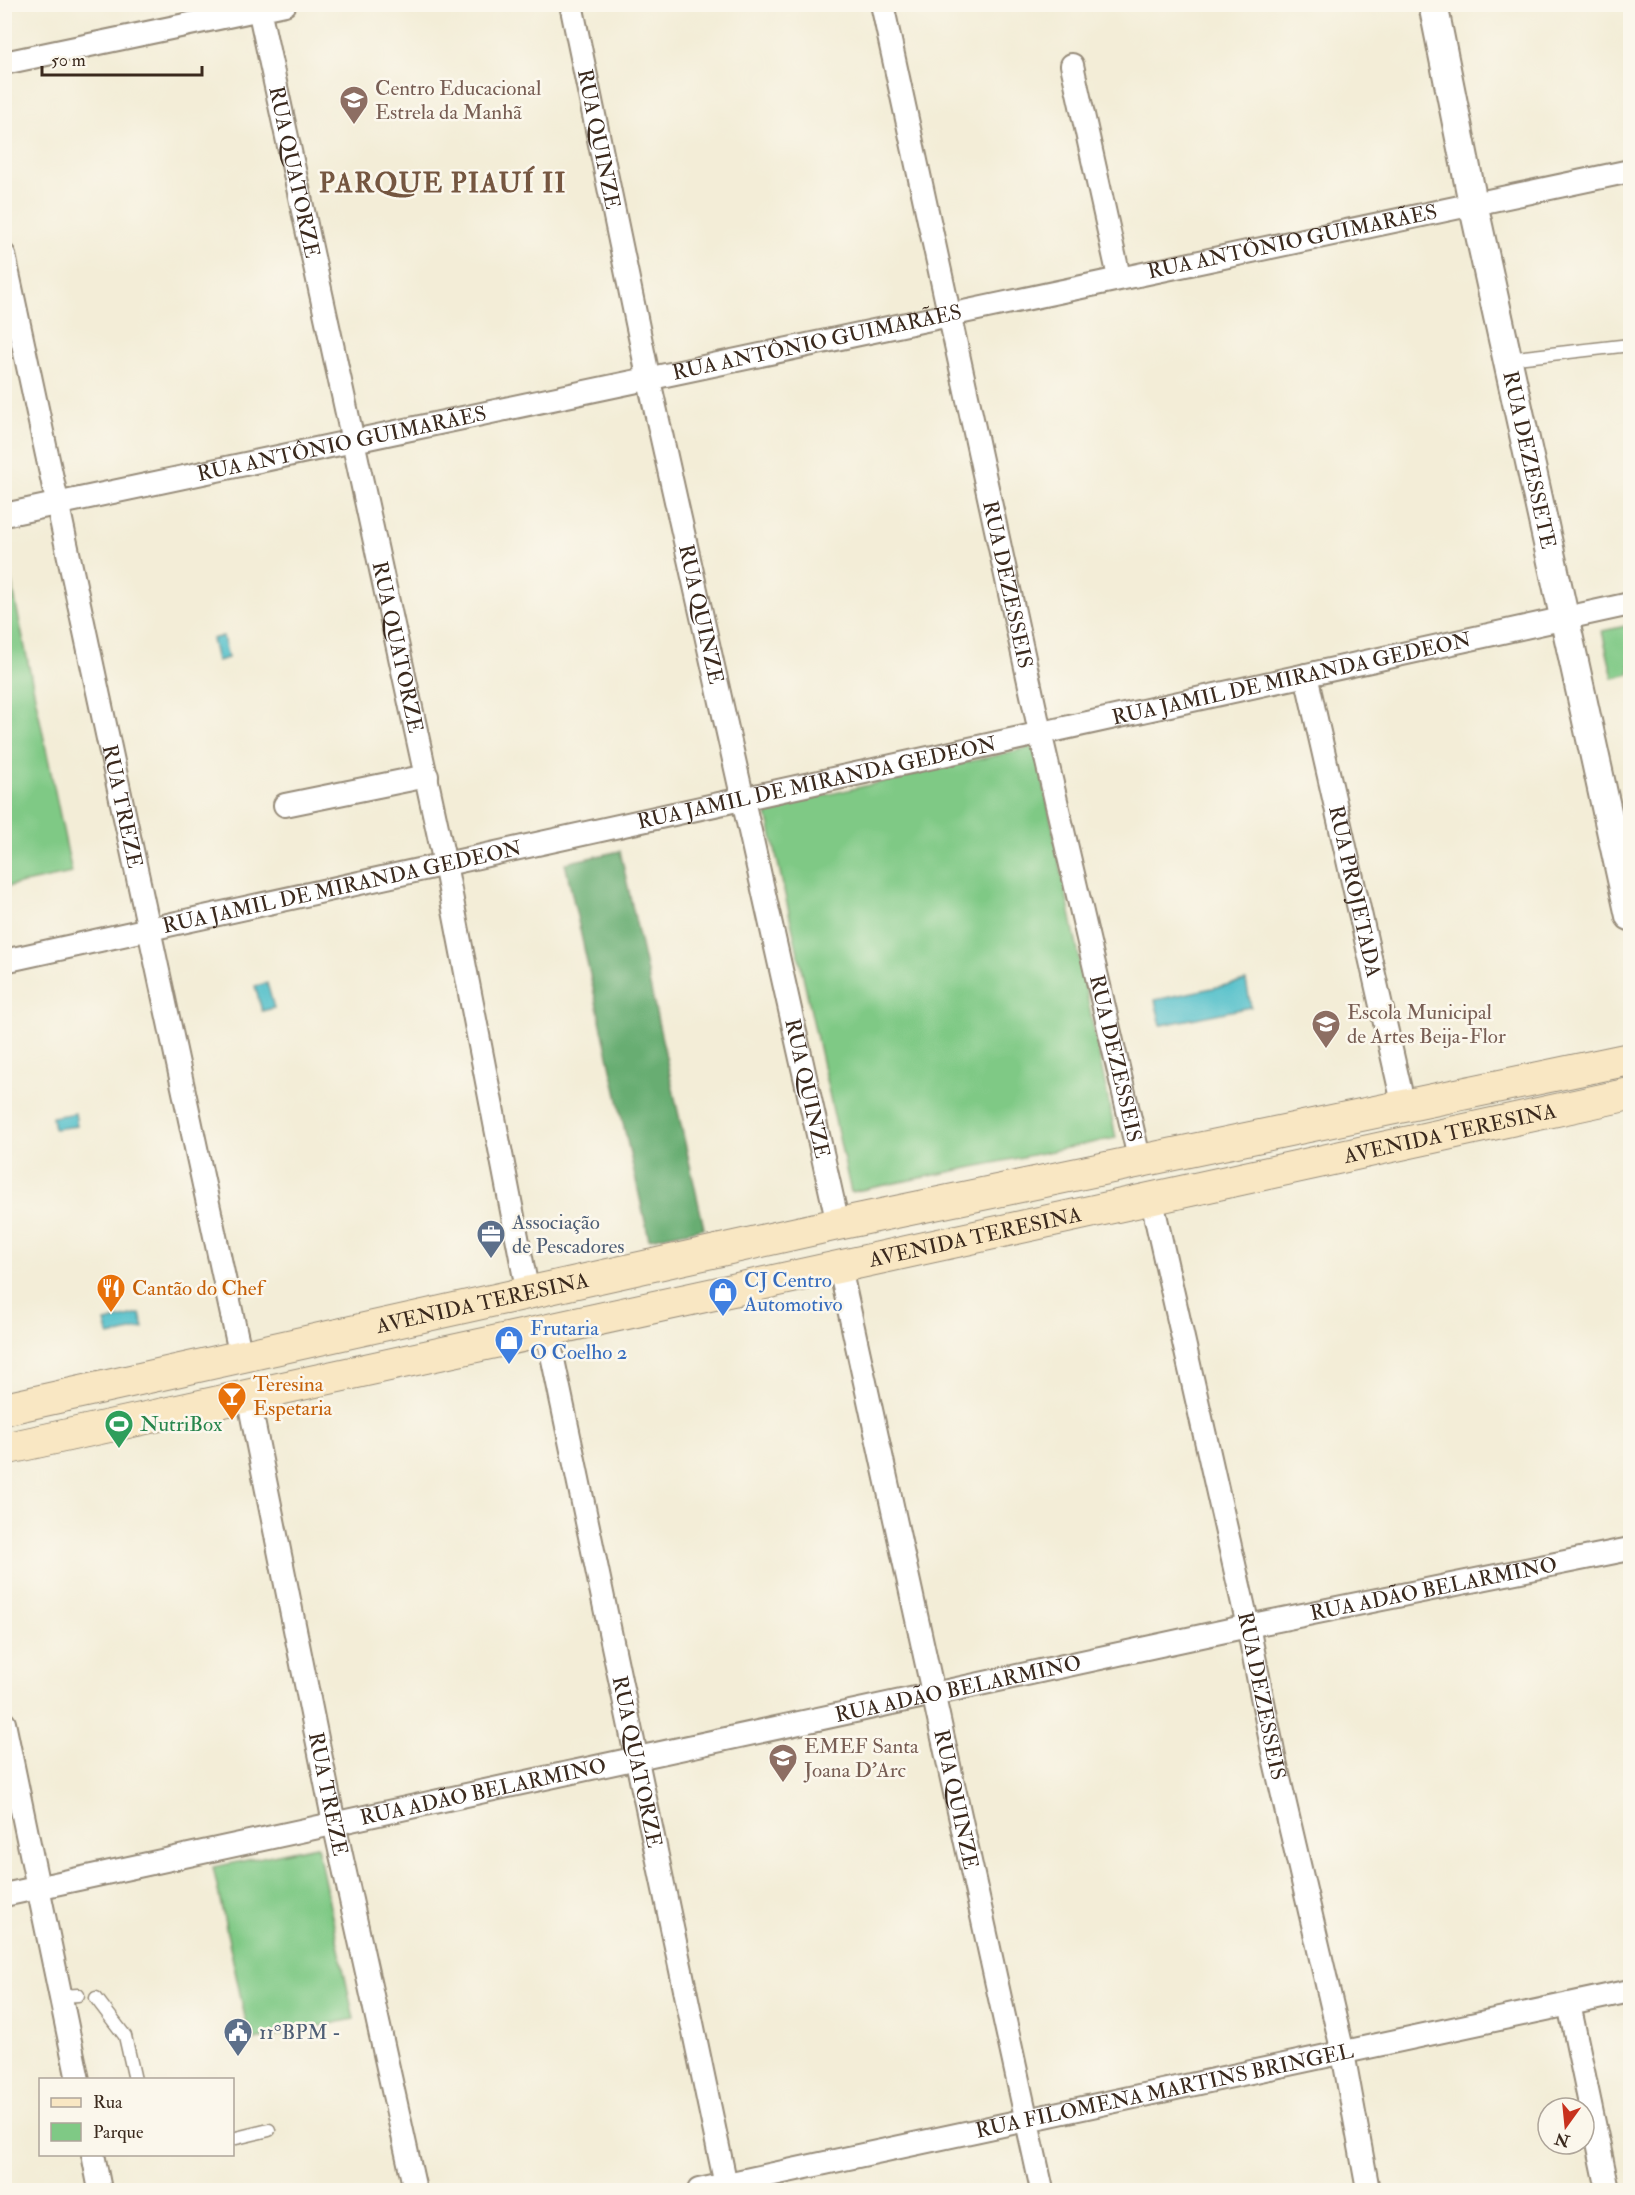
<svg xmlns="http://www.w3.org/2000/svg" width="1635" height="2195" font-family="'IM FELL Double Pica',serif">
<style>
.green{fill:#7fc985;stroke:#5d7a52;stroke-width:1.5}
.forest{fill:#67ad72;stroke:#516c48;stroke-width:1.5}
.water{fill:#52c0ca;stroke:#467574;stroke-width:1.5}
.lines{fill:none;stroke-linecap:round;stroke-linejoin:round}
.service-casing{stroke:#978c7a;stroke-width:15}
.minor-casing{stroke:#978c7a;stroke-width:26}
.tertiary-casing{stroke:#978c7a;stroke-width:32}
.secondary-casing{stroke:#978c7a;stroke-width:34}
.service{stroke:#fff;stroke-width:12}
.minor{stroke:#fff;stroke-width:22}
.tertiary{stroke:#fff;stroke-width:28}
.secondary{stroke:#f9e7c3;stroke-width:32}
.labels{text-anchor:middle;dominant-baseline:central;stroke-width:5;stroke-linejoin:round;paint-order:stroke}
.education-label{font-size:21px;fill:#785e54;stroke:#fbf7ec;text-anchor:start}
.street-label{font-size:21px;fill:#3b2a1e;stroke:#fbf7ec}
.service-label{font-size:21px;fill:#4e5e75;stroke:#fbf7ec;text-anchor:start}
.shop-label{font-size:21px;fill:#366cbe;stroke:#fbf7ec;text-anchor:start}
.food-label{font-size:21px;fill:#c56008;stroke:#fbf7ec;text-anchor:start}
.leisure-label{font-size:21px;fill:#27864d;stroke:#fbf7ec;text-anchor:start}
.district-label{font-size:27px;font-weight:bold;letter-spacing:1.5px;fill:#755640;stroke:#fbf7ec}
</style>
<rect width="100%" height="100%" fill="#fbf7ec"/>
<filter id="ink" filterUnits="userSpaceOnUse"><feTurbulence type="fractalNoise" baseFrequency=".0167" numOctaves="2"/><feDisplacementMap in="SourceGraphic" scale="12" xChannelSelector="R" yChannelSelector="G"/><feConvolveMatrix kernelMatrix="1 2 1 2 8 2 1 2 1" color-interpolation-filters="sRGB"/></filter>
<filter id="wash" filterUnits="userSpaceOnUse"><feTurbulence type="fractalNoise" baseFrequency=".008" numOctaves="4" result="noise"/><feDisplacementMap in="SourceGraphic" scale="24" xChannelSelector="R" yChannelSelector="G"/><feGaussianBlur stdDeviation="1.35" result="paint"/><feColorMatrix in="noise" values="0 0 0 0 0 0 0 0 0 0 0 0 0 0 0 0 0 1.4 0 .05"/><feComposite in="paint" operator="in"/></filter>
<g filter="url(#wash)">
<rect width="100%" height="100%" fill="#f3edd7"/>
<g class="green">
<polygon points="9,571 72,873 5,887 4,572"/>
<polygon points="1630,625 1630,674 1613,678 1602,631"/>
<polygon points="1036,746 1116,1138 851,1192 766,809"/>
<polygon points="317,1846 354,2019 250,2041 213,1867"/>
</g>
<polygon class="forest" points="620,851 704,1228 649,1239 565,863"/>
<g class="water">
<polygon points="223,636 228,658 217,661 212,639"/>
<polygon points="1246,981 1251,1007 1161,1025 1155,1000"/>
<polygon points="267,983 274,1008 262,1011 255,986"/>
<polygon points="75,1113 77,1126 54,1129 52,1117"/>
<polygon points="140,1314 144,1328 109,1336 105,1322"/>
</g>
</g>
<g filter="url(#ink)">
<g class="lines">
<g class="service-casing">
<g id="service">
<polyline points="1507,359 1630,345"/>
<polyline points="62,1996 78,1995"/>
<polyline points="96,1998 125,2036 135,2080"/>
<polyline points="232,2139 269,2130"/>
</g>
</g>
<g class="minor-casing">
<g id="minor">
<path id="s1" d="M258,4l187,860 83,430"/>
<path id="s2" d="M571,4l77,372 190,848"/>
<path id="s3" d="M882,4l158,728 100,430"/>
<polyline points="4,63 285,4"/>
<polyline points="1072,65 1119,277"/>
<path id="s4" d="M4,255l237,1102"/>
<path id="s5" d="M4,515c543,-114 1084,-233 1626,-344"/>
<path id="s6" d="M1306,675l98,432"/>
<polyline points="285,805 427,776"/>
<path id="s7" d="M4,961l1626,-357"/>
<path id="s8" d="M1152,1201l96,425 26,131 69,296 25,137"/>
<path id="s9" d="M840,1268l202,922"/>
<path id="s10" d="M547,1331l180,859"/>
<path id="s11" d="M248,1396l86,427 81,367"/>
<polyline points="4,1723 78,2080"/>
<path id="s12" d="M4,1895l1244,-269 382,-77"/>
<polyline points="1569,2004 1608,2190"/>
<polyline points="93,2154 100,2190"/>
<path id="s13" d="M699,2190l931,-199"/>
</g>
</g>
<g class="tertiary-casing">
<g id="tertiary">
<path id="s14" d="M1433,4l40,199 157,713"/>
</g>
</g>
<g class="secondary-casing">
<g id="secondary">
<path id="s15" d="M4,1409l834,-185 792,-165"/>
<path id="s16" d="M4,1449l1626,-355"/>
</g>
</g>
<use href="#service" class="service"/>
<use href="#minor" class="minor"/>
<use href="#tertiary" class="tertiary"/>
<use href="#secondary" class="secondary"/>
</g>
</g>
<defs>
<g id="school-pin" transform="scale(1.5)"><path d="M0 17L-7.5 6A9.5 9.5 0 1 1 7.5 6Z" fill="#8d6e63" stroke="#fbf7ec"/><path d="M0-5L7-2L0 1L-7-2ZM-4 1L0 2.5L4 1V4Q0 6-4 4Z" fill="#fff"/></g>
<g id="office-pin" transform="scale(1.5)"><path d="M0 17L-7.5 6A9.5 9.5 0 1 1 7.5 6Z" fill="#5c6f8a" stroke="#fbf7ec"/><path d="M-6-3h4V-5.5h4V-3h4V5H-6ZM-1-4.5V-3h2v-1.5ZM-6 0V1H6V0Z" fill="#fff"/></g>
<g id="restaurant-pin" transform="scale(1.5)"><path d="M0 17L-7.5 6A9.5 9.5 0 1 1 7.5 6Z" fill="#e8710a" stroke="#fbf7ec"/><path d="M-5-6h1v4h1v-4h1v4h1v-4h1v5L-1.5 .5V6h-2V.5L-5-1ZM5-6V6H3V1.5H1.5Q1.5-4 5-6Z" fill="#fff"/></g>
<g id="shop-pin" transform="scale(1.5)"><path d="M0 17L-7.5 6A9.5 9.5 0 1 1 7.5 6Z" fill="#3f7fe0" stroke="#fbf7ec"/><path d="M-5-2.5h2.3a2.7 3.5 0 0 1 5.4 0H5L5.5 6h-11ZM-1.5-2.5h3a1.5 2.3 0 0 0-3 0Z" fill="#fff"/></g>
<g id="bar-pin" transform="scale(1.5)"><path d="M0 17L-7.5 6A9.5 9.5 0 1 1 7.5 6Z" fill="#e8710a" stroke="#fbf7ec"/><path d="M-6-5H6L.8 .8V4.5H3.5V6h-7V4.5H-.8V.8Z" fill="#fff"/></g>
<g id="stadium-pin" transform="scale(1.5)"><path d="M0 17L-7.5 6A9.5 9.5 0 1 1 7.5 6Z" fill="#2e9e5b" stroke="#fbf7ec"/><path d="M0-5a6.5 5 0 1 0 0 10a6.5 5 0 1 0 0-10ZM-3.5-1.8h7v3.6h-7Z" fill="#fff"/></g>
<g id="civic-pin" transform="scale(1.5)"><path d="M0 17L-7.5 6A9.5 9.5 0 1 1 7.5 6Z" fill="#5c6f8a" stroke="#fbf7ec"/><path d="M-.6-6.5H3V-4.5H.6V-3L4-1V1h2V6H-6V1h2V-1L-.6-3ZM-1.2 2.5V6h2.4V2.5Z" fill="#fff"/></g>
</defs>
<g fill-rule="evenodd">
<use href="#school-pin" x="354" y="100"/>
<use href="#school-pin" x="1326" y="1024"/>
<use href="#office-pin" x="491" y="1234"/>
<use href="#restaurant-pin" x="111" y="1288"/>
<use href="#shop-pin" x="723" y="1292"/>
<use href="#shop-pin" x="509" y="1340"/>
<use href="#bar-pin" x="232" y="1396"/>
<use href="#stadium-pin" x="119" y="1424"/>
<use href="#school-pin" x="783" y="1758"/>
<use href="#civic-pin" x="238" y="2032"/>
</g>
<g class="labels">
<g class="education-label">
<text x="375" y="88">Centro Educacional<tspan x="375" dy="24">Estrela da Manhã</tspan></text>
<text x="1347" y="1012">Escola Municipal<tspan x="1347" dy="24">de Artes Beija-Flor</tspan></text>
<text x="804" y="1746">EMEF Santa<tspan x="804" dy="24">Joana D'Arc</tspan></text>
</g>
<g class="street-label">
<text stroke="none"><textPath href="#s2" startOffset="138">RUA QUINZE</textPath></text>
<text stroke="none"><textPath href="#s1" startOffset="172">RUA QUATORZE</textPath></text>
<text stroke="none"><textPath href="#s5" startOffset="1317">RUA ANTÔNIO GUIMARÃES</textPath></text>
<text stroke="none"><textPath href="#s5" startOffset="831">RUA ANTÔNIO GUIMARÃES</textPath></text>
<text stroke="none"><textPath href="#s5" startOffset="345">RUA ANTÔNIO GUIMARÃES</textPath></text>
<text stroke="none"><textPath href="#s14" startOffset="466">RUA DEZESSETE</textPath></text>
<text stroke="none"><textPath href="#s3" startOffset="594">RUA DEZESSEIS</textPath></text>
<text stroke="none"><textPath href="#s2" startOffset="624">RUA QUINZE</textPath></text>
<text stroke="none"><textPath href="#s1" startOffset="658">RUA QUATORZE</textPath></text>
<text stroke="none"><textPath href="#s7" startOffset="1318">RUA JAMIL DE MIRANDA GEDEON</textPath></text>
<text stroke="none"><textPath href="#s7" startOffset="832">RUA JAMIL DE MIRANDA GEDEON</textPath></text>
<text stroke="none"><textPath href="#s4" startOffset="564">RUA TREZE</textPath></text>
<text stroke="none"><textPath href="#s7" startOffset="346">RUA JAMIL DE MIRANDA GEDEON</textPath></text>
<text stroke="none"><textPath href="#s6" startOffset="222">RUA PROJETADA</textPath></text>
<text stroke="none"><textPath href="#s3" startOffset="1080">RUA DEZESSEIS</textPath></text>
<text stroke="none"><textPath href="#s2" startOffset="1110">RUA QUINZE</textPath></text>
<text stroke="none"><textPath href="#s16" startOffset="1480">AVENIDA TERESINA</textPath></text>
<text stroke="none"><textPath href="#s16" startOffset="994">AVENIDA TERESINA</textPath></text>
<text stroke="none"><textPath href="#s15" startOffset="490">AVENIDA TERESINA</textPath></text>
<text stroke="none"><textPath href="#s12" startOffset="1462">RUA ADÃO BELARMINO</textPath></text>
<text stroke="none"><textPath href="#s12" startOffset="976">RUA ADÃO BELARMINO</textPath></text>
<text stroke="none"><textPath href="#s8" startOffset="507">RUA DEZESSEIS</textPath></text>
<text stroke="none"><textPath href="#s10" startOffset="440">RUA QUATORZE</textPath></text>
<text stroke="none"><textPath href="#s12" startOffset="490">RUA ADÃO BELARMINO</textPath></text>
<text stroke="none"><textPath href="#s11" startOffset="406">RUA TREZE</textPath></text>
<text stroke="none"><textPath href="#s9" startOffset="544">RUA QUINZE</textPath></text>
<text stroke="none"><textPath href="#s13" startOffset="476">RUA FILOMENA MARTINS BRINGEL</textPath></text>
</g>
<g class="service-label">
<text x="512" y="1222">Associação<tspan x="512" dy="24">de Pescadores</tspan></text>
<text x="259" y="2032">11°BPM -</text>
</g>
<g class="shop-label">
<text x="744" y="1280">CJ Centro<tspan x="744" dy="24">Automotivo</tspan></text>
<text x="530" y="1328">Frutaria<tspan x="530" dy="24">O Coelho 2</tspan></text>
</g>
<g class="food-label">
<text x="132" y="1288">Cantão do Chef</text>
<text x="253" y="1384">Teresina<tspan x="253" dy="24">Espetaria</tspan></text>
</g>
<g class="leisure-label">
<text x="140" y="1424">NutriBox</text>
</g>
<g class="district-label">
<text x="443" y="183">PARQUE PIAUÍ II</text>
</g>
</g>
<rect width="1635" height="2195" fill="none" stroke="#fbf7ec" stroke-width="24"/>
<rect x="39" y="2078" width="195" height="78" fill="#fbf7ec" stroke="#aea59a" stroke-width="1.5"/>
<rect x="51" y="2098" width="30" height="9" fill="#f9e7c3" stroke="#aea59a" stroke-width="1.5"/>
<text x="93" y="2108" font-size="18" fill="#3b2a1e">Rua</text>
<rect x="51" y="2123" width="30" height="18" fill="#7fc985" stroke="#aea59a" stroke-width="1.5"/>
<text x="93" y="2138" font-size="18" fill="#3b2a1e">Parque</text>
<g transform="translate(1566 2126) rotate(195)"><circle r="28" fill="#fbf7ec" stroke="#aea59a" stroke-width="1.5"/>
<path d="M0-4.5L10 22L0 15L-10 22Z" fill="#c8321e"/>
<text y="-9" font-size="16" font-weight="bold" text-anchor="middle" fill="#3b2a1e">N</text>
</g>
<path d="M42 66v9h160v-9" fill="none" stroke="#3b2a1e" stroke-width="3"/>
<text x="51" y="66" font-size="18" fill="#3b2a1e" stroke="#fbf7ec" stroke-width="4.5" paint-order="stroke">50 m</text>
</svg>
